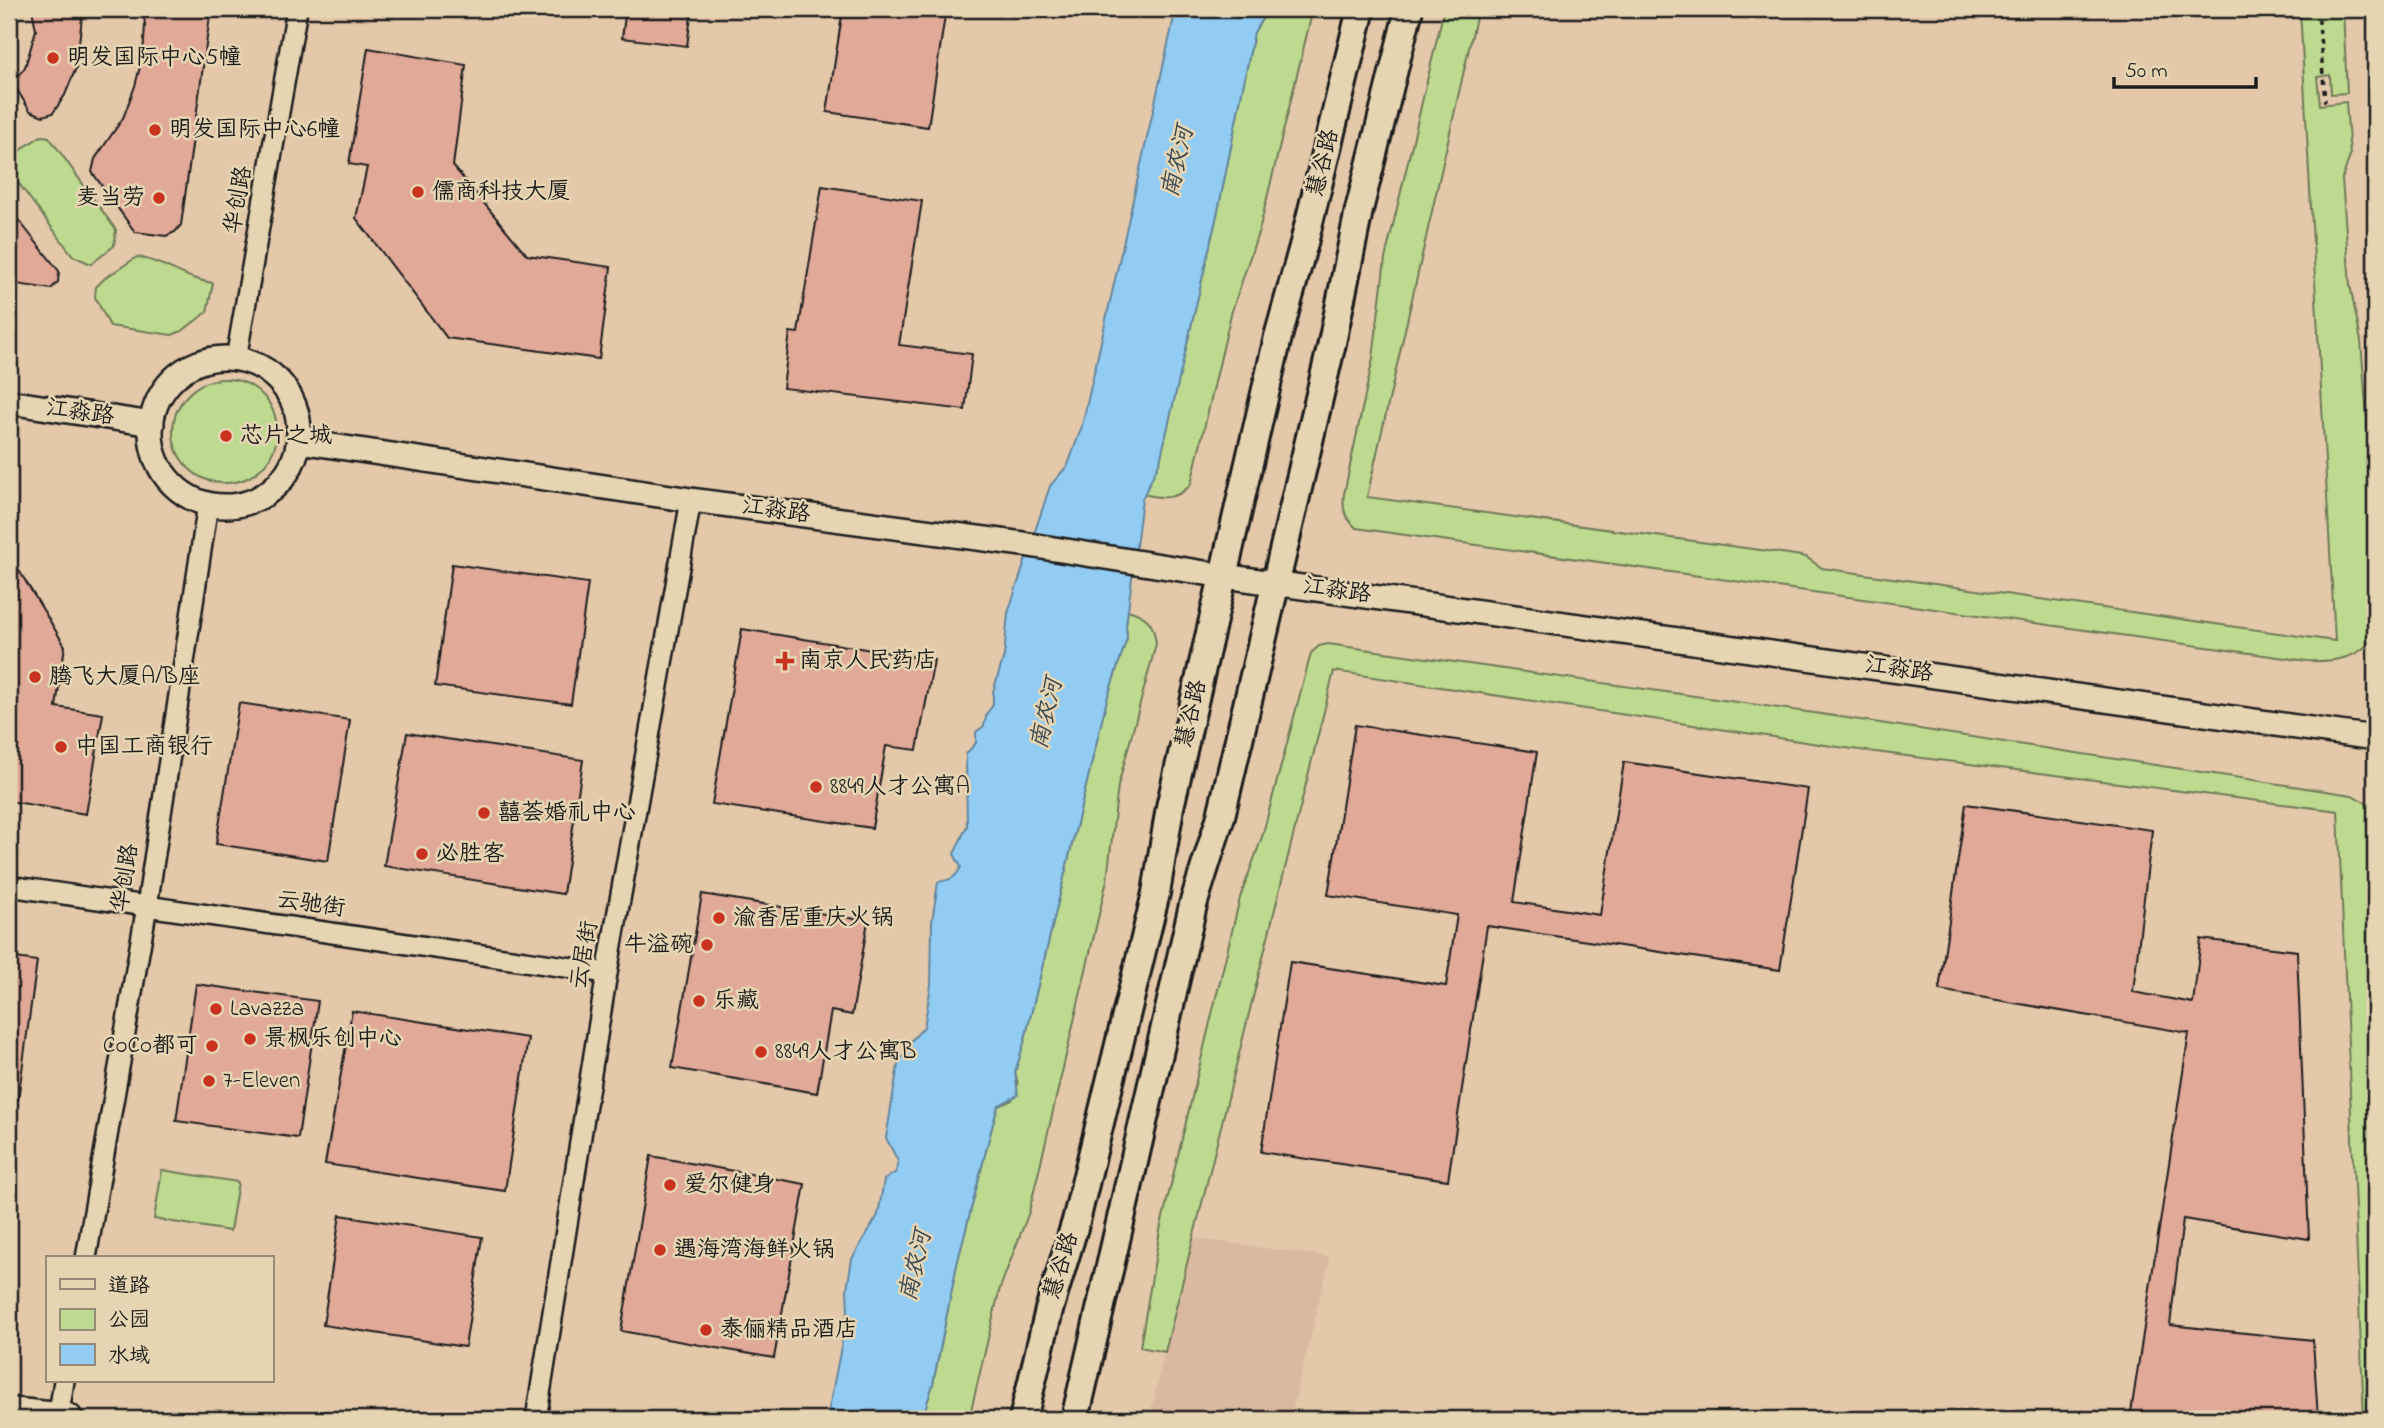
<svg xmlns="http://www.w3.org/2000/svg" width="2384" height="1428" font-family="'Indie Flower','LXGW WenKai TC',sans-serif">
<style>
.built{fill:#dbb8a0}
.green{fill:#bed990;stroke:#6d7a56;stroke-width:2}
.water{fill:#93ccf3;stroke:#63869d;stroke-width:2}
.building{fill:#e1a998;stroke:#1c1c1c;stroke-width:2}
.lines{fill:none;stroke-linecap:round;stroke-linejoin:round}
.minor-casing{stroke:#1c1c1c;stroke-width:24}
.tertiary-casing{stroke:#1c1c1c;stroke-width:28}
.secondary-casing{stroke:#1c1c1c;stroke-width:32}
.primary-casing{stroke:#1c1c1c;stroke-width:35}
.path{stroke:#1c1c1c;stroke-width:3.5;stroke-dasharray:5 5;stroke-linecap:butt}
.minor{stroke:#e6d5b2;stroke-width:19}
.tertiary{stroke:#e6d5b2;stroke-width:23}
.secondary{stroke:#e6d5b2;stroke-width:26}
.primary{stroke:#e6d5b2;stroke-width:30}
.poi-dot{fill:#c8321e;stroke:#e6d5b2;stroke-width:2.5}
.labels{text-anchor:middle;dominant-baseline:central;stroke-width:5;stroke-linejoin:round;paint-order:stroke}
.poi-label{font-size:23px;fill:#1c1c1c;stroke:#e6d5b2;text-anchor:start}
.street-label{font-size:23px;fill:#1c1c1c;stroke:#e6d5b2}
.water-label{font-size:24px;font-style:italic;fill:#3a4852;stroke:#e6d5b2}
</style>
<rect width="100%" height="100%" fill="#e4c8aa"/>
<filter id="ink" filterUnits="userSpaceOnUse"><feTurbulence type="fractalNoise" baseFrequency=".0143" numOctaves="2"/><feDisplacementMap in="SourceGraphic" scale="14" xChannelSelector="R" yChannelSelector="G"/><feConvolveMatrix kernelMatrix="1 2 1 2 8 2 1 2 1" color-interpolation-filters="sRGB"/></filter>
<g filter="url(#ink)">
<polygon class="built" points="1192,1238 1330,1257 1290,1419 1149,1419"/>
<g class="green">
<path d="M1264,9h49l-53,218 -29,87 -40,170c-13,16 -28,15 -47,10l16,-34 59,-254 35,-174 11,-18z"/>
<path d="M1444,9h34l-111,488 422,57 17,3 16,11 513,73 -35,-632h12l1,3 30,-3 4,84 -16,1 -1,-19 -13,2 3,28 26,-3 4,54 -8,23 8,106 11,56 14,182v111c-13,25 -42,28 -68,27l-951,-133c-11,-11 -14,-18 -12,-34l29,-136 12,-99z"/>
<path d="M41,136l8,1 67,93 -2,16 -23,18 -18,-8 -62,-83c-2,-20 16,-27 30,-37z"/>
<path d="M137,257c27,4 49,23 76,26l-6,29 -25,19 -10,4 -62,-9 -15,-29 1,-10 9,-9z"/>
<circle cx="225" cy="431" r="52"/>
<path d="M1128,610c20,6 26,13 28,34l-38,142 -11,94 -62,265 -16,67 -29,76 -31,131h-47l11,-35 24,-120 35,-137 6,-21 14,-6 6,-16 -3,-12 9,-29 83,-344 20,-61 -1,-13z"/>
<polygon points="1328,644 1821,714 2352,795 2375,808 2375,1419 2364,1419 2338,811 1852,749 1334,671 1165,1352 1140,1347 1160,1230 1240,898 1262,837 1311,653 1319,646"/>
<polygon points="162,1170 238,1182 230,1231 154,1219"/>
</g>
<path class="water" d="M1176,9h88l1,5 -11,18 -35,174 -59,255 -18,38 -16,126 1,13 -20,61 -83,344 -9,29 3,23 -20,11 -6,21 -35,137 -24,120 -11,35h-95l21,-108 -1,-22 5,-30 26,-44 6,-35 12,-8 2,-11 -12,-23 12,-73 12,-23 14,-15 7,-42 1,-63 6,-40c12,-2 18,-4 23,-15l-7,-13 13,-28 -1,-72 10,-11v-11l8,-6 3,-13 6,-8v-13l11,-36 4,-43 42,-127 18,-21 14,-39z"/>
<g class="building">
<polygon points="32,9 83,9 76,68 65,95 53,113 43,116 30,111 13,83 25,67 36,30"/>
<polygon points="143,9 211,9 181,225 175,232 166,236 135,232 92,172 95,159 123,118 135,86 143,55 145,25"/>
<polygon points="626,9 692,9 687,46 622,38"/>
<polygon points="843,9 946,9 928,127 827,112"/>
<polygon points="368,48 466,65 453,166 527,255 611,267 599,359 447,338 356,218 367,167 349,164"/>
<polygon points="822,186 922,201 899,345 972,354 965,410 783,388 790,332 798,333"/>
<polygon points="9,208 59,271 58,282 51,289 9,283"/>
<polygon points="9,554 65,646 56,707 103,714 86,814 9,801"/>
<polygon points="452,564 588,583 571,704 435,686"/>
<polygon points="742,629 934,660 917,750 886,746 872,828 712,804"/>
<polygon points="239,703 350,720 328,861 216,844"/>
<polygon points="1355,725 1537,752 1514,902 1600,915 1624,762 1808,789 1780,970 1487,926 1448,1180 1261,1152 1290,962 1446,986 1457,915 1328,895"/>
<polygon points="407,733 583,760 563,894 384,866"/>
<polygon points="1966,804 2152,830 2133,992 2193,1003 2201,939 2297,951 2309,1239 2183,1219 2170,1325 2313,1340 2318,1419 2130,1419 2189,1033 1939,990"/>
<polygon points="702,894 868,921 852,1015 831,1011 817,1093 672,1068"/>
<polygon points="9,957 37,961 18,1100 9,1099"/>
<polygon points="196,984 318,1001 298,1138 176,1121"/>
<polygon points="352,1011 528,1038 505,1191 325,1164"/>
<polygon points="651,1156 805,1184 774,1358 621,1331"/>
<polygon points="340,1215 482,1237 465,1347 323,1325"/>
</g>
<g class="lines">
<g class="minor-casing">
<g id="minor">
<polyline points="236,359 297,9"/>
<polyline points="9,886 607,973"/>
<polyline points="86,1258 147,906 208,504"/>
<polyline points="58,1419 64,1381"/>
<polyline points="536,1419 607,973 691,500"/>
</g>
</g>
<g class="tertiary-casing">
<g id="tertiary">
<circle cx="225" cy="432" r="74"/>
<polyline points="9,402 152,424"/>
<polyline points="299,441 691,500 1023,544 1224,576 2375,738"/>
</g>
</g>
<g class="secondary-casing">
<g id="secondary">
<polyline points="1023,1419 1049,1310 1076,1221 1156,893 1170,807 1278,337 1304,243 1361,9"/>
<polyline points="1075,1419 1193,905 1221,816 1332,343 1359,210 1409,9"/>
</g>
</g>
<g class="primary-casing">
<polyline id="primary" points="9,1413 67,1419"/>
</g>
<polyline class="path" points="2318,9 2325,102"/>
<use href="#minor" class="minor"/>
<use href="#tertiary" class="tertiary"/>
<use href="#secondary" class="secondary"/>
<use href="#primary" class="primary"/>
</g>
</g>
<g class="poi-dot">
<circle cx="53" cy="58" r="7"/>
<circle cx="155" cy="130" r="7"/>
<circle cx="418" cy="192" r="7"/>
<circle cx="159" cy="198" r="7"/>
<circle cx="226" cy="436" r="7"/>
<path d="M781.5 650.5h7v7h7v7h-7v7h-7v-7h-7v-7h7z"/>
<circle cx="35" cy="677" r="7"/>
<circle cx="61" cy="747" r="7"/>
<circle cx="816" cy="787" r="7"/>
<circle cx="484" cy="813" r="7"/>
<circle cx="422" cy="854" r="7"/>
<circle cx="719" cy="918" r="7"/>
<circle cx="707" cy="945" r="7"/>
<circle cx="699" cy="1001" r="7"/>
<circle cx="216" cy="1009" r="7"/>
<circle cx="250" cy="1039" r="7"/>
<circle cx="212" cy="1046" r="7"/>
<circle cx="761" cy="1052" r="7"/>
<circle cx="209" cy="1081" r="7"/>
<circle cx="670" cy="1185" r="7"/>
<circle cx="660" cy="1250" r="7"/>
<circle cx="706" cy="1330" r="7"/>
</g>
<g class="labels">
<g class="poi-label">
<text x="67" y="58">明发国际中心5幢</text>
<text x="169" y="130">明发国际中心6幢</text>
<text x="432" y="192">儒商科技大厦</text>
<text x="145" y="198" text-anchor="end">麦当劳</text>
<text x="240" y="436">芯片之城</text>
<text x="799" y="661">南京人民药店</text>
<text x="49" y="677">腾飞大厦A/B座</text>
<text x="75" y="747">中国工商银行</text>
<text x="830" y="787">8849人才公寓A</text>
<text x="498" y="813">囍荟婚礼中心</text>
<text x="436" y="854">必胜客</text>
<text x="733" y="918">渝香居重庆火锅</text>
<text x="693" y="945" text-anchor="end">牛溢碗</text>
<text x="713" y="1001">乐藏</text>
<text x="230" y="1009">Lavazza</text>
<text x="264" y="1039">景枫乐创中心</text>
<text x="198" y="1046" text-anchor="end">CoCo都可</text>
<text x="775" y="1052">8849人才公寓B</text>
<text x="223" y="1081">7-Eleven</text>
<text x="684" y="1185">爱尔健身</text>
<text x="674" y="1250">遇海湾海鲜火锅</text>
<text x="720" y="1330">泰俪精品酒店</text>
</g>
<g class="street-label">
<text transform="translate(1324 163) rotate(-76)">慧谷路</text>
<text transform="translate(239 200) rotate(-80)">华创路</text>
<text transform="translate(80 413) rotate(8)">江淼路</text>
<text transform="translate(776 511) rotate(8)">江淼路</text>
<text transform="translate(1337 591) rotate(8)">江淼路</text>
<text transform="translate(1899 670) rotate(8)">江淼路</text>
<text transform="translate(1192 714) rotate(-77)">慧谷路</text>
<text transform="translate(126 878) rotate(-81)">华创路</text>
<text transform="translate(311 905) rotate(8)">云驰街</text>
<text transform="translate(585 955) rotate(-80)">云居街</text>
<text transform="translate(1062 1266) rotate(-73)">慧谷路</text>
</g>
<g class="water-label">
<text transform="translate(1179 162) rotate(-77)">南农河</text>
<text transform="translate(1048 714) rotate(-77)">南农河</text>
<text transform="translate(917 1266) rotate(-77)">南农河</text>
</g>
</g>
<rect width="2384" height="1428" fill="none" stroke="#e6d5b2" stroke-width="35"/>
<rect x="18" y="18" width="2349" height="1393" fill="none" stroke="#1c1c1c" stroke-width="2.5" filter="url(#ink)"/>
<rect x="46" y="1256" width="228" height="126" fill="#e6d5b2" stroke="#958b76" stroke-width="2"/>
<rect x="60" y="1279" width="35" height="10" fill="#e6d5b2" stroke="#958b76" stroke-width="2"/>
<text x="108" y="1292" font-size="21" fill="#1c1c1c">道路</text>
<rect x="60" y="1309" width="35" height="21" fill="#bed990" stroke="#958b76" stroke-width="2"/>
<text x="108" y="1326" font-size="21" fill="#1c1c1c">公园</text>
<rect x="60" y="1344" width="35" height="21" fill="#93ccf3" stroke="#958b76" stroke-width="2"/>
<text x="108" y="1362" font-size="21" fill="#1c1c1c">水域</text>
<path d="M2114 77v10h142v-10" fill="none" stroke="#1c1c1c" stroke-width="3.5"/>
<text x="2125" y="77" font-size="21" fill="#1c1c1c" stroke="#e6d5b2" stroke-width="5" paint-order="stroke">50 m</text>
</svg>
